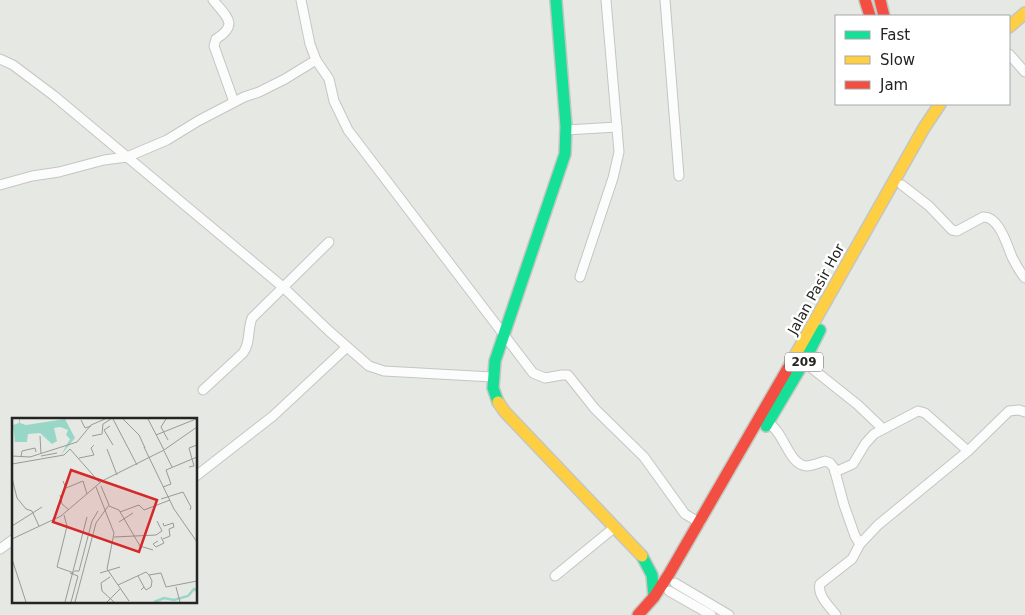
<svg xmlns="http://www.w3.org/2000/svg" width="1025" height="615" font-family="'DejaVu Sans',sans-serif">
<style>
.lines{fill:none;stroke-linecap:round;stroke-linejoin:round}
.street-casing{stroke:#c4c6c1;stroke-width:11}
.fast-casing{stroke:#c4c6c1;stroke-width:14}
.slow-casing{stroke:#c4c6c1;stroke-width:14}
.jam-casing{stroke:#c4c6c1;stroke-width:14}
.street{stroke:#fbfcfb;stroke-width:9}
.fast{stroke:#16e098;stroke-width:11}
.slow{stroke:#ffcf43;stroke-width:11}
.jam{stroke:#f24e42;stroke-width:11}
.labels{text-anchor:middle;dominant-baseline:central;stroke-width:5;stroke-linejoin:round;paint-order:stroke}
.shield{fill:#fff;stroke:#666664;stroke-width:1}
.shield-label{font-size:12px;font-weight:bold;fill:#242522}
.street-label{font-size:14px;fill:#242522;stroke:#fff}
.inset-river{fill:none;stroke:#98d7c8;stroke-width:2.5}
.inset-road{fill:none;stroke:#989b96;stroke-width:1}
.view{fill:#d62828;fill-opacity:0.15;stroke:#d62828;stroke-width:2.5}
.inset-edge{fill:none;stroke:#242522;stroke-width:2.5}
</style>
<rect width="100%" height="100%" fill="#e6e9e3"/>
<g class="lines">
<g class="street-casing">
<g id="street">
<path d="M213,0c14,17 26,25 3,39l-2,7 20,56"/>
<polyline points="301,0 310,44 316,60 329,79 334,101 348,130 533,373 545,378 562,375 568,375 595,409 644,457 685,514 700,523"/>
<polyline points="665,0 679,176"/>
<polyline points="1009,54 1025,72"/>
<polyline points="0,59 13,65 53,95 283,287 329,331 369,366 384,371 492,377"/>
<polyline points="566,130 617,127"/>
<polyline points="0,185 32,176 59,172 104,160 127,157 167,140 198,121 244,97 259,92 285,79 316,60"/>
<path d="M902,185l27,21 23,24 5,1 26,-14c16,-1 24,28 29,40 4,8 8,15 13,21"/>
<polyline points="580,277 613,178 619,152 606,0"/>
<polyline points="804,362 858,405 882,428"/>
<path d="M203,390l40,-37c8,-11 4,-22 9,-35l77,-76"/>
<path d="M768,423c16,8 20,41 38,43 6,0 13,-3 19,-5l5,2 4,5 10,37 11,31 5,8 18,-19 90,-74 41,-40 10,-1 6,2"/>
<polyline points="835,472 853,464 865,444 874,434 918,411 925,413 968,451"/>
<polyline points="196,476 273,416 347,347"/>
<polyline points="0,549 14,539"/>
<polyline points="555,576 615,527"/>
<polyline points="675,583 729,615"/>
<polyline points="669,591 711,615"/>
<path d="M836,615c-7,-9 -19,-20 -16,-31l32,-25 8,-15"/>
</g>
</g>
<g class="fast-casing">
<g id="fast">
<polyline points="498,402 493,388 495,361 565,154 566,126 556,0"/>
<polyline points="766,426 804,362 820,330"/>
<polyline points="642,556 652,575 654,597"/>
</g>
</g>
<g class="slow-casing">
<g id="slow">
<polyline points="1009,27 1025,13"/>
<polyline points="788,368 924,128 940,104"/>
<polyline points="498,402 505,412 642,556"/>
</g>
</g>
<g class="jam-casing">
<g id="jam">
<polyline points="865,0 870,16"/>
<polyline points="880,0 884,16"/>
<polyline points="638,615 654,597 669,574 788,368"/>
</g>
</g>
<use href="#street" class="street"/>
<use href="#fast" class="fast"/>
<use href="#slow" class="slow"/>
<use href="#jam" class="jam"/>
</g>
<g class="labels">
<rect class="shield" x="785" y="352.5" width="38" height="19" rx="4"/>
<g class="shield-label">
<text x="804" y="362">209</text>
</g>
<g class="street-label">
<text transform="translate(816 289) rotate(-61)">Jalan Pasir Hor</text>
</g>
</g>
<g transform="translate(12 418)">
<rect width="185" height="185" fill="#e6e9e3"/>
<path d="M1,1h16h-9v4l6,2 39,-6 10,19 -14,17 9,-16 -4,-4 2,-5 -8,-3 -6,1 3,13 -5,3 -12,-11 -12,1 -1,8h-12l-2,-17 6,-2v-4z" fill="#98d7c8"/>
<path class="inset-river" d="M142,184l10,-4 10,2 14,-4 6,-7 3,2"/>
<path class="inset-road" d="M101,1l24,46M111,1l16,16 6,13M136,1l16,31M154,1l-5,8 7,13M69,2l4,8 6,-2M98,8l-6,4 9,15M144,17l40,-16M28,18l1,18M80,18l10,-2 1,-10 8,-5M132,29l30,62 23,33M58,31l30,34M95,31l10,26M152,33l8,16M0,38l18,1 47,-15 14,-17 14,-6M29,38l16,-3M9,39l1,-6 13,-3 1,4M67,40l15,-3 -3,-7 3,-3M0,46l52,-9 6,-6M177,49l5,-1 -5,-18 8,-3M0,60l5,20 9,11 6,2 7,15M51,63l3,7 17,-7 4,13M84,69l18,46 -7,36 22,32M151,69l8,-3 -5,-14 31,-13M48,77l2,9 7,6M149,81l22,-7 8,15 -1,3M97,88l10,4 21,36 13,4M108,94l19,-7 5,5 26,-10M107,104l14,-9M151,105l1,3 9,-3 1,4 -5,2 1,7 -7,3M0,108l30,-19M102,119l42,-2 6,-4 -5,-10M0,121l49,-23 41,-35 62,-31 33,-23M146,123l-5,3 3,3 8,-4 -3,-6M0,141l14,43M45,149l10,-41 -3,-11M45,149l17,6M62,153h5l13,-50 6,-10M58,155l8,3 -7,26M88,155l20,-6M126,158l6,11 -3,3M98,159l-9,6 1,8 12,11M106,167l28,-13 3,3 12,-2 5,14 31,-6M132,169l2,3 5,-3 1,-6 -3,-6M164,169l4,15M53,184l22,-85M63,184l21,-79 13,-18 -8,-19M95,184l14,-14"/>
<path class="view" d="M59,52l86,30 -18,52 -86,-30z"/>
<rect width="185" height="185" class="inset-edge"/>
</g>
<rect x="835" y="15" width="175" height="90" fill="#ffffff" stroke="#a7a8a7"/>
<rect x="845" y="31" width="25" height="8" fill="#16e098" stroke="#a7a8a7"/>
<text x="880" y="40" font-size="15" fill="#242522">Fast</text>
<rect x="845" y="56" width="25" height="8" fill="#ffcf43" stroke="#a7a8a7"/>
<text x="880" y="65" font-size="15" fill="#242522">Slow</text>
<rect x="845" y="81" width="25" height="8" fill="#f24e42" stroke="#a7a8a7"/>
<text x="880" y="90" font-size="15" fill="#242522">Jam</text>
</svg>
